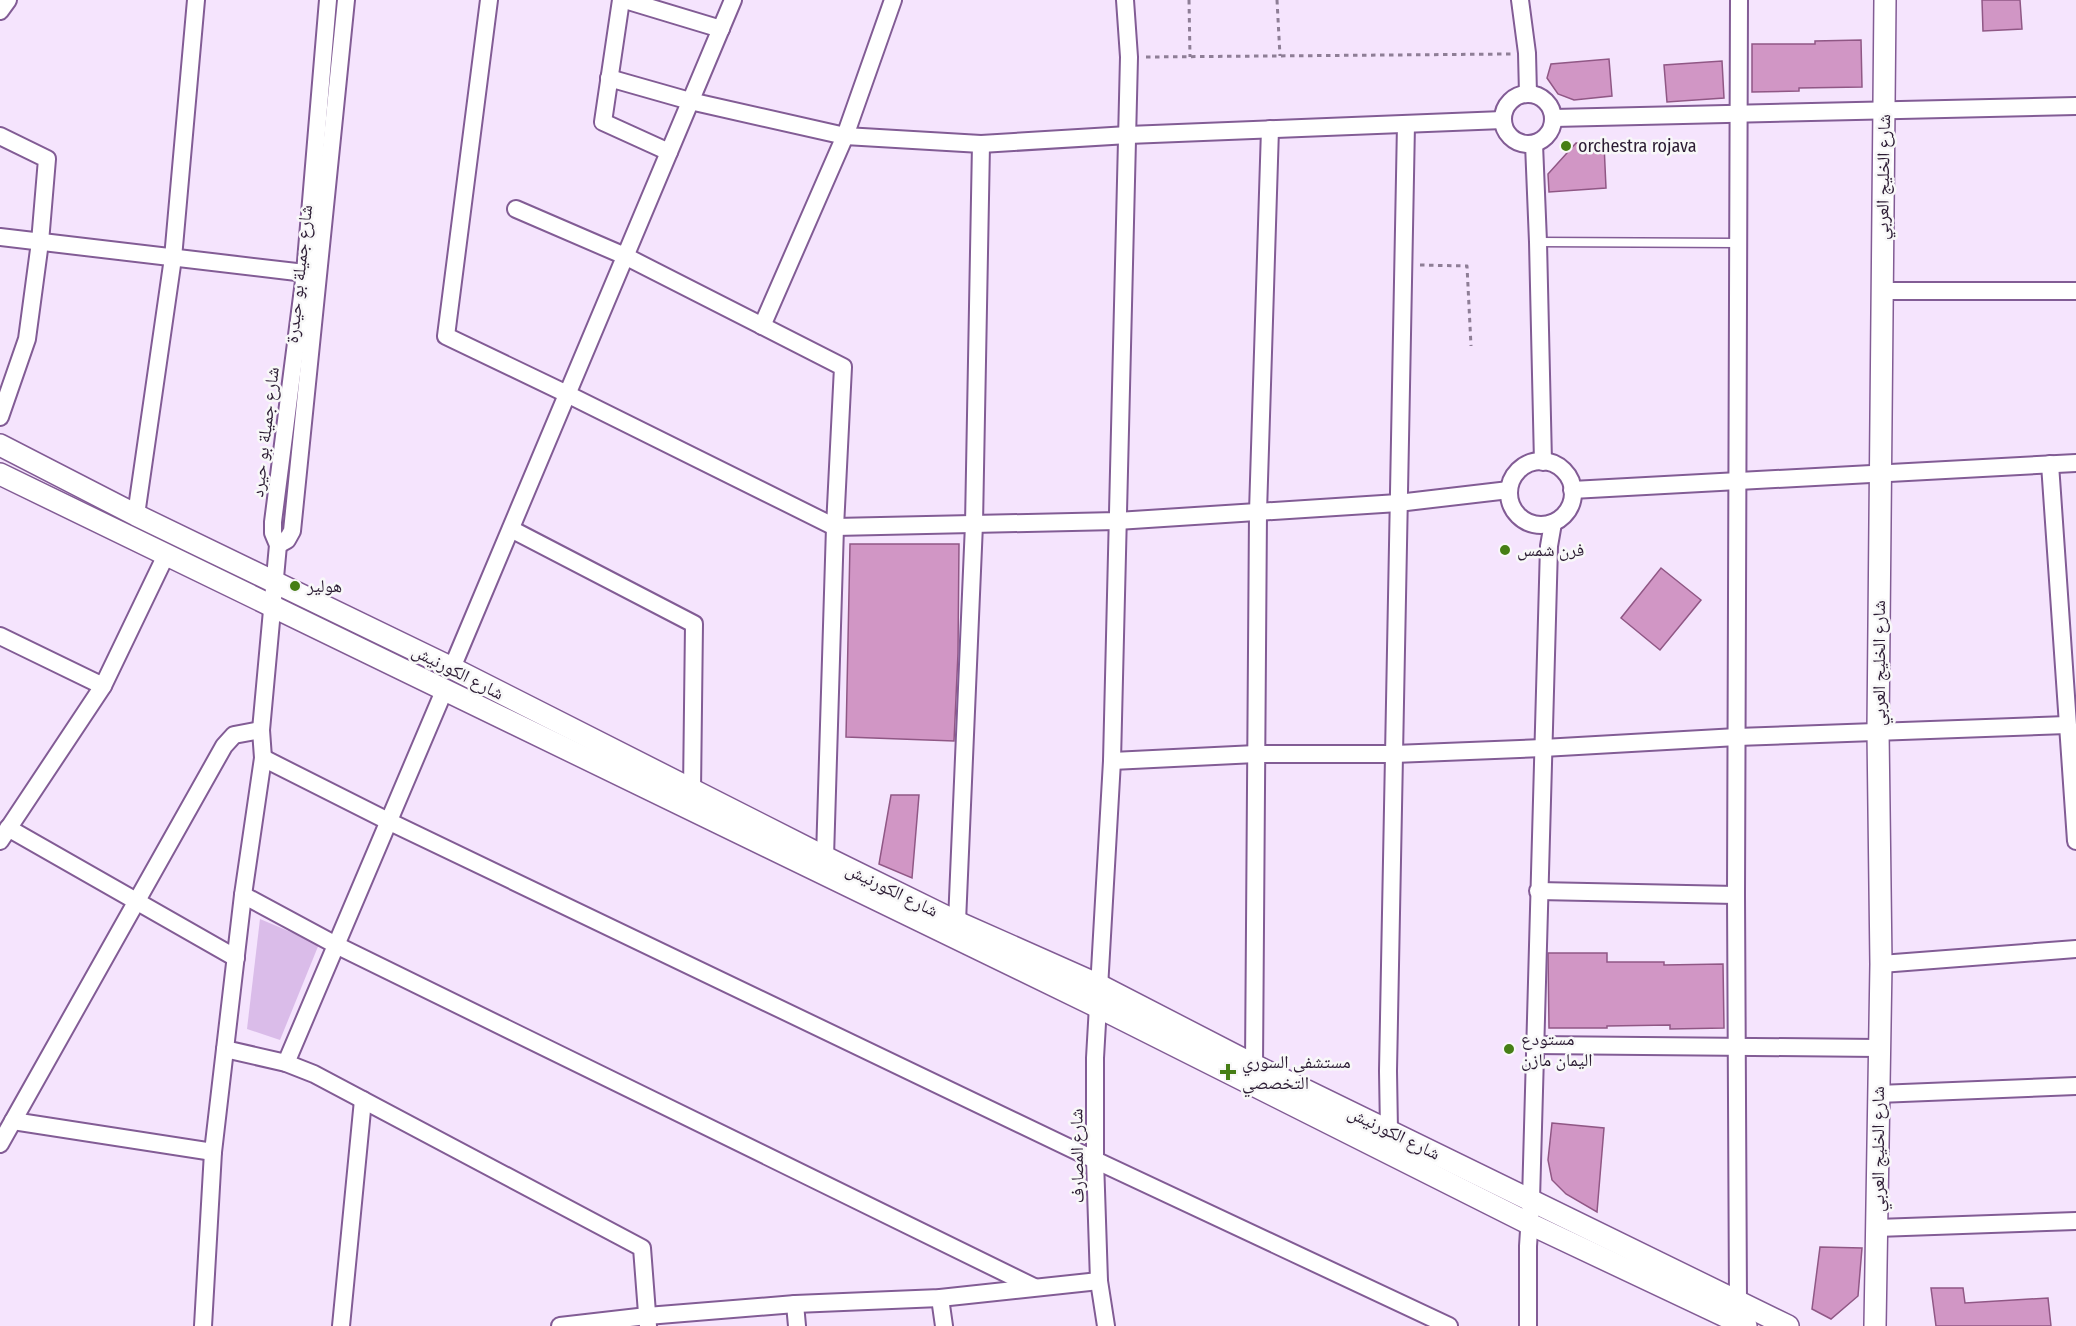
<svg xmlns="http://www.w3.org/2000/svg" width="2076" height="1326" font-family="'Fira Sans Condensed','Noto Naskh Arabic',sans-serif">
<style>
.green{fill:#dabce9}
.building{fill:#d196c5;stroke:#905785;stroke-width:1.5}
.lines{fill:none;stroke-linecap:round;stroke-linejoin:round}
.service-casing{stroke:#825c95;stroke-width:11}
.minor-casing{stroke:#825c95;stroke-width:20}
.tertiary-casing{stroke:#825c95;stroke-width:24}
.path{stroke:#8e7e96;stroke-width:3;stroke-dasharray:4.5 4.5;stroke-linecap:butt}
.service{stroke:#fff;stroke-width:8}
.minor{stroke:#fff;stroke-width:16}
.tertiary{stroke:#fff;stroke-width:21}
.poi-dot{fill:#467e15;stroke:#f8f8f8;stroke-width:2}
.labels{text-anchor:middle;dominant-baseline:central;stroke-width:5;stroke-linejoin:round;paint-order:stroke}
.poi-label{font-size:18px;fill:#2b1b33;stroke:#f8f8f8;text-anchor:start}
.street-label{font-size:18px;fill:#2b1b33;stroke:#f8f8f8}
</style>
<rect width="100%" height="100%" fill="#f5e4fd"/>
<polygon class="green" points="260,919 319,944 280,1040 247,1029"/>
<g class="building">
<polygon points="1982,0 2020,0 2022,29 1983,31"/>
<polygon points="1861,40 1862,87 1799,88 1799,91 1752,92 1752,44 1815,44 1815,41"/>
<polygon points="1609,59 1612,96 1574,100 1558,94 1547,78 1551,64"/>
<polygon points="1722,61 1724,98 1667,102 1664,65"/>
<polygon points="1576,143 1604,144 1606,188 1549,192 1548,174"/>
<polygon points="850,544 959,544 958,653 954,741 846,737"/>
<polygon points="1661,568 1701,600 1660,650 1621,618"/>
<polygon points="891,795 919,795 912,878 879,864"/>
<polygon points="1548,953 1607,953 1607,962 1664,962 1664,965 1723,964 1724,1028 1670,1029 1670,1025 1607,1026 1607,1028 1549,1028"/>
<polygon points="1552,1123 1604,1128 1597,1212 1566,1194 1552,1180 1548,1160"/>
<polygon points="1820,1247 1862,1248 1858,1296 1831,1319 1812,1309"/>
<polygon points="1931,1288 1963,1288 1965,1303 2048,1298 2051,1326 1936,1326"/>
</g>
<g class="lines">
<g class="service-casing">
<polyline id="service" points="1538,242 1738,243"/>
</g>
<g class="minor-casing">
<g id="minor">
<polyline points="489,0 446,336 567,394 835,527 1117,521 1398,503 1509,490"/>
<polyline points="621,0 603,122 669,152"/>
<polyline points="625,0 721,29"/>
<polyline points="1520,0 1527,53 1528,94"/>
<polyline points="0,11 8,0"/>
<polyline points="609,78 690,101 845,136 981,144 1128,135 1503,120"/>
<circle cx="1528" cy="119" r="25"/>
<polyline points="1554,118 2076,106"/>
<polyline points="0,136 47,159 40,242 27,339 0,417"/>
<polyline points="1534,144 1538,242 1543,462"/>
<polyline points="516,209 625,256 843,367 835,527 825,857"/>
<polyline points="0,237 305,273"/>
<polyline points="1882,291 2076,291"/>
<polyline points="762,326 845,136 893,0"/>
<circle cx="1541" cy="493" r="32"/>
<polyline points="2050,464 2076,841"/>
<polyline points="1572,490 2076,463"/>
<polyline points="136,515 173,258 196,0"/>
<polyline points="511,529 694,624 692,791"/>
<polyline points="278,545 287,540 292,531 346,0"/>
<polyline points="0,636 103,686"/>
<polyline points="452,668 733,0"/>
<polyline points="263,758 388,821 1095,1160 1449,1326"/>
<polyline points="1112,761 1256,754 1394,754 1543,748 1737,737 2067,725"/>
<polyline points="8,828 236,958"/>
<polyline points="0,841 103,686 166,555"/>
<polyline points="1538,891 1736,895"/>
<polyline points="243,895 336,945 1034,1287"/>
<polyline points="957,922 974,524 981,144"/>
<polyline points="1881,964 2076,949"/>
<polyline points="1534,1045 1879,1048"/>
<polyline points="225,1049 286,1063 314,1074 642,1248 648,1326"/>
<polyline points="286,1063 444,691"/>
<polyline points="1254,1065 1258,512 1270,129"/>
<polyline points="1878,1094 2076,1086"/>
<polyline points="13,1121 213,1152"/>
<polyline points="1389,1131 1388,1071 1406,124"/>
<polyline points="0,1144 224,746 234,735 261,730"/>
<polyline points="1877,1228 2076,1221"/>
<polyline points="940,1298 944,1326"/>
<polyline points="1738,1303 1736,895 1739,0"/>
<polyline points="795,1304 797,1326"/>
<polyline points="203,1326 213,1152 243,895 263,758 261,730 278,545 273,533 273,522 305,273 328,0"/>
<polyline points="341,1326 363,1100"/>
<polyline points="560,1326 647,1316 795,1304 940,1298 1099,1281"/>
<polyline points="1106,1326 1099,1281 1095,1160 1095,1058 1112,761 1129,57 1125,0"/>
<polyline points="1528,1326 1528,1246 1531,1200 1549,546 1553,523"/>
</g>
</g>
<g class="tertiary-casing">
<g id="tertiary">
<polyline points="0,445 136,515 452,668 825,857 957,922 1099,985 1254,1065 1788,1326"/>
<polyline points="0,474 1098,1007 1530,1224 1746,1326"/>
<polyline points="1875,1326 1881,964 1878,731 1885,0"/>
</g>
</g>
<g class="path">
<polyline points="1189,0 1190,57"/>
<polyline points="1277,0 1280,56"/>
<polyline points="1146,57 1511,54"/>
<polyline points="1420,265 1467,266 1471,346"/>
</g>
<use href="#service" class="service"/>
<use href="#minor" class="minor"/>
<use href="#tertiary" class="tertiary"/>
</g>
<g class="poi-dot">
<circle cx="1566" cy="146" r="6"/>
<circle cx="1505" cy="550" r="6"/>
<circle cx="295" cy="586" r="6"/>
<circle cx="1509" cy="1049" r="6"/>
<path d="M1225 1063h6v6h6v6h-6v6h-6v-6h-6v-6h6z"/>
</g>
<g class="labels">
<g class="poi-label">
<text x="1578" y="146">orchestra rojava</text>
<text x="1517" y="550">فرن شمس</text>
<text x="307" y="586">هولير</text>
<text x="1521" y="1039">مستودع<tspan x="1521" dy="21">اليمان مازن</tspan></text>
<text x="1242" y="1062">مستشفى السوري<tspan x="1242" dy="21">التخصصي</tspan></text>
</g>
<g class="street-label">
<text transform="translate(1883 177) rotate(-89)">شارع الخليج العربي</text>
<text transform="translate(299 274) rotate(-84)">شارع جميلة بو حيدرة</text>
<text transform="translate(265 432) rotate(-83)">شارع جميلة بو حيرد</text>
<text transform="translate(1879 663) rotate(-90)">شارع الخليج العربي</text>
<text transform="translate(458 672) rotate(27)">شارع الكورنيش</text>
<text transform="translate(892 890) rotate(26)">شارع الكورنيش</text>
<text transform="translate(1394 1133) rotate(26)">شارع الكورنيش</text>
<text transform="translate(1878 1149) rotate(-90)">شارع الخليج العربي</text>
<text transform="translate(1077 1156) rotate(-91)">شارع المصارف</text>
</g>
</g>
</svg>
